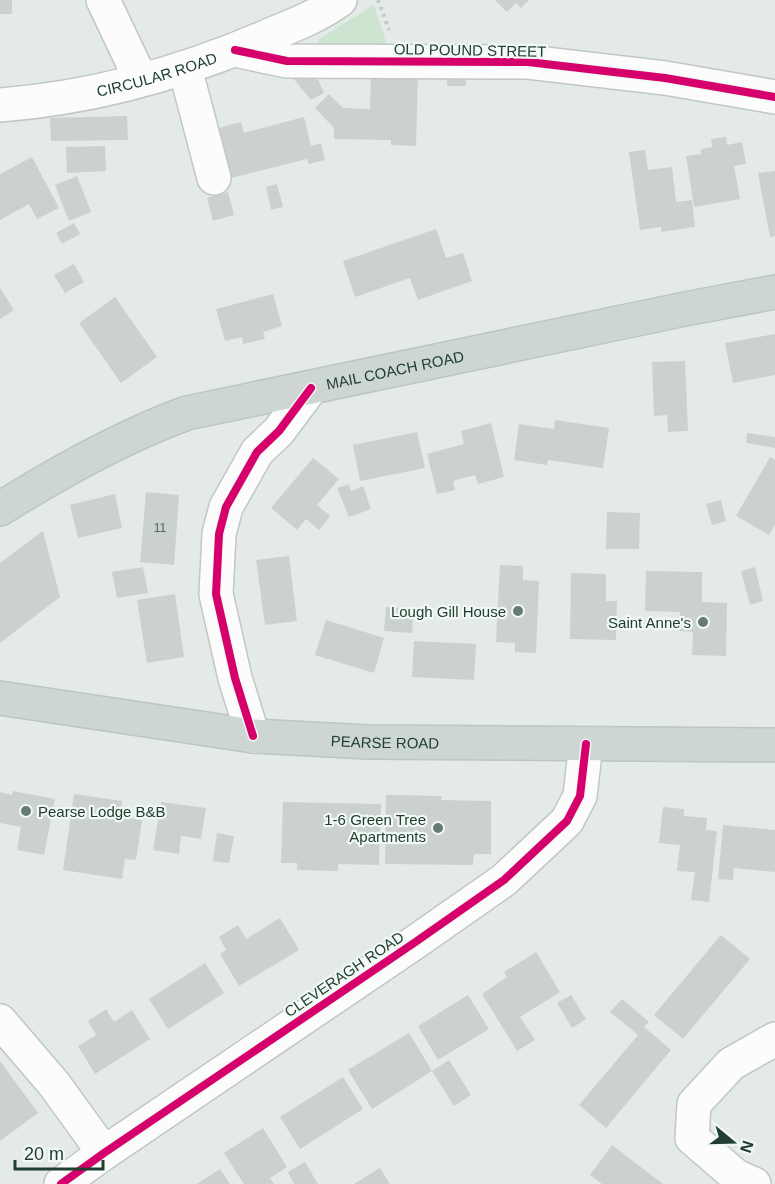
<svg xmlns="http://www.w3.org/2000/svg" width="775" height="1184" font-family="Arial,sans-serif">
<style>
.green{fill:#cce4d0}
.building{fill:#cbd1ce}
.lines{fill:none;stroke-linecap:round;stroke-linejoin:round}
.minor-casing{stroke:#c1c7c4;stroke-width:36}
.major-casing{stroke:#bcc6c2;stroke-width:36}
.path{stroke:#c1cac5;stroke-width:4;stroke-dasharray:3 4.5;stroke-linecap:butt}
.minor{stroke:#fbfcfb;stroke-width:33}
.major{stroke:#cdd6d2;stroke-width:33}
.cycleway-casing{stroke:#f2f9f4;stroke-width:11}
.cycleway{stroke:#d6006c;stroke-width:8}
.poi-dot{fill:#657b71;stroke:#f2f9f4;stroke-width:2}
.labels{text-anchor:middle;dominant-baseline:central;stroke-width:4.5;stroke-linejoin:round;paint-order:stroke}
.number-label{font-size:12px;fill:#4c645a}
.street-label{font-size:15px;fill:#203f32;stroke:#f2f9f4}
.poi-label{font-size:15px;fill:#203f32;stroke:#f2f9f4;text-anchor:end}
</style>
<rect width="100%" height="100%" fill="#e4eae7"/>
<polygon class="green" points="374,5 388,48 317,46 319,39"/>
<g class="building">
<rect x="0" y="0" width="12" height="14"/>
<polygon points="495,0 529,0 521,8 516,3 507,12"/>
<polygon points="371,72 418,73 416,146 391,145 391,140 334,139 334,128 315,108 329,94 343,108 370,109"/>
<polygon points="447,72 466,73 466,86 447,86"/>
<polygon points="316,75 324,93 311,100 293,78"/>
<polygon points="127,116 128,140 51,141 50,118"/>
<polygon points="304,117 311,146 321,143 325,160 309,164 307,159 227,179 215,129 241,122 244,133"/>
<polygon points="726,137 727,145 742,142 746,164 734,166 740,199 694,207 686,156 701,154 701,149 712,147 711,139"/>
<polygon points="105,146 106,171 67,173 66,147"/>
<polygon points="645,150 648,170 672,167 676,202 692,200 695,227 661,232 661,227 640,230 629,152"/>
<polygon points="32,157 59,208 37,219 29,204 0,220 0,174"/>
<polygon points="775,171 775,236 770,237 758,173"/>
<polygon points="77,176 91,212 69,221 55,185"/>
<polygon points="277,184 283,207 271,210 266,187"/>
<polygon points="228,192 234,215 213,221 207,198"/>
<polygon points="74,223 80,234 62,244 56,233"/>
<polygon points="436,229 446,258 463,253 472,281 418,300 410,278 355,297 343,261"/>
<polygon points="74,264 84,282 65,293 54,275"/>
<polygon points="0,288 14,310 0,319"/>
<polygon points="273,294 282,326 263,332 265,339 243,344 242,337 225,341 216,309"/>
<polygon points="115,297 157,357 121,383 79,323"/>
<polygon points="775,334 775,375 733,383 725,343"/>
<polygon points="685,361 688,431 668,432 667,415 654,416 652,362"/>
<polygon points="555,420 609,428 603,468 548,460 547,465 514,460 519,424 554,429"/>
<polygon points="491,423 504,477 478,484 475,475 453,481 455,490 437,494 427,454 464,444 461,431"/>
<polygon points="417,432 425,468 360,481 353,445"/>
<polygon points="747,433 775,437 775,448 746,443"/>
<polygon points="770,457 775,460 775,525 769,535 736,516"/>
<polygon points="313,458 339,479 317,505 330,516 319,530 306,519 297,530 271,508"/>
<polygon points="349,484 351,491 363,486 371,509 349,517 337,488"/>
<polygon points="146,492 179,495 174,565 140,562"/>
<polygon points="115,494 122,528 78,538 70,505"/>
<polygon points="721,500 726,521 712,525 706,504"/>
<polygon points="607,512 640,513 639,549 606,549"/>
<polygon points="43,531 60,597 0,643 0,563"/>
<polygon points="289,556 297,621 265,625 256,560"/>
<polygon points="500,565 523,566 523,580 539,581 536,653 515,652 515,643 496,642"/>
<polygon points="143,567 148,593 117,598 112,572"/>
<polygon points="755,567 763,601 750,605 741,571"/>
<polygon points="646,571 702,572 702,602 727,603 726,656 692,655 693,632 680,631 680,612 645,611"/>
<polygon points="571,573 606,574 606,601 617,601 616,640 570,639"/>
<polygon points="175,594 184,657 147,663 137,600"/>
<polygon points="386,607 414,609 412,633 384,631"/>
<polygon points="326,620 384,638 374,673 315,655"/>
<polygon points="414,641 476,644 474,680 412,677"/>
<polygon points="13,791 55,799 44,855 17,850 21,827 0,823 0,792 12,795"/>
<polygon points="74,794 122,801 120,817 142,820 136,860 125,859 122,879 63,870"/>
<polygon points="386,795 442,796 441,800 491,801 491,854 474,854 473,865 385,864"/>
<polygon points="161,802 206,808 201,839 181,836 179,854 153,850"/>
<polygon points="283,802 381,804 379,865 338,864 338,871 297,870 297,863 281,863"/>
<polygon points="663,807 684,809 684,816 707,818 706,830 717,831 709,902 691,900 695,872 677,871 680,845 659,843"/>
<polygon points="723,825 775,830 775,872 734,868 733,880 718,879"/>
<polygon points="217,833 234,836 229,863 213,861"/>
<polygon points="280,918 299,950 239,986 220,954 226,950 219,937 238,925 246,939"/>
<polygon points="721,935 750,959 683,1039 654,1015"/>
<polygon points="536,952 560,992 520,1017 535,1040 517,1051 482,994 507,977 504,972"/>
<polygon points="205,963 224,993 168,1029 149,999"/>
<polygon points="468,995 489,1029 438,1060 418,1026"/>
<polygon points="571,995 586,1019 572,1028 557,1003"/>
<polygon points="622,999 649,1022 644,1027 671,1050 606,1128 579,1105 638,1035 610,1012"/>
<polygon points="106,1009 114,1022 132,1010 150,1039 95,1074 78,1046 96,1035 88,1021"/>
<polygon points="409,1033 432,1071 449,1060 471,1095 454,1106 432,1071 372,1109 348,1070"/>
<polygon points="0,1061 38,1113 0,1141"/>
<polygon points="343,1077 363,1109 300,1149 280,1117"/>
<polygon points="263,1128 287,1167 270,1178 274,1184 244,1184 224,1153"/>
<polygon points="612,1145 633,1161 663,1184 602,1184 590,1175"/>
<polygon points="305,1162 318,1184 294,1184 288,1172"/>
<polygon points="380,1168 390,1184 354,1184"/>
<polygon points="220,1169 230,1184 197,1184"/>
</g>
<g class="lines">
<g class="minor-casing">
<g id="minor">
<polyline points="103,0 141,80"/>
<polyline points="235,50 287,61 528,62 665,78 775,97"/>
<polyline points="185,68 214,178"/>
<path id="s1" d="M0,105c92,-7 185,-33 270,-70 24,-10 48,-19 70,-35"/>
<polyline points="253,736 235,678 216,594 219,534 226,507 257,452 279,431 311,388"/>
<polyline points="0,1021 54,1084 104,1153"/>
<polyline points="61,1184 104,1153 414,943 504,880 567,821 580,796 586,744"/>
<polyline points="754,1184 736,1176 692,1138 694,1104 731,1064 775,1039"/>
</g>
</g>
<g class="major-casing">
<g id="major">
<path id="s2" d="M0,509c59,-37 121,-72 187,-96l498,-104 90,-17"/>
<path id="s3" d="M0,698l253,38 115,6 407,3"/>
</g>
</g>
<polyline class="path" points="378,0 389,30"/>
<use href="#minor" class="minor"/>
<use href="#major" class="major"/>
<g class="cycleway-casing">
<g id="cycleway">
<polyline points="235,50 287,61 528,62 665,78 775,97"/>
<polyline points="253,736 235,678 216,594 219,534 226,507 257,452 279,431 311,388"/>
<polyline points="61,1184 104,1153 414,943 504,880 567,821 580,796 586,744"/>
</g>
</g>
<use href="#cycleway" class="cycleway"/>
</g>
<g class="poi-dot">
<circle cx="518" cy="611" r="6"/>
<circle cx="703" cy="622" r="6"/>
<circle cx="26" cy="811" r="6"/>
<circle cx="438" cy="828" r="6"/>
</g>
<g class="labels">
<g class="number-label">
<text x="160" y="528">11</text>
</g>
<g class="street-label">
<text transform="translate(470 50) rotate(1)">OLD POUND STREET</text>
<text stroke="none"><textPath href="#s1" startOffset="160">CIRCULAR ROAD</textPath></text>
<text stroke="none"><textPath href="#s2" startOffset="423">MAIL COACH ROAD</textPath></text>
<text stroke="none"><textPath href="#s3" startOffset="388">PEARSE ROAD</textPath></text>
<text transform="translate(344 974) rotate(-34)">CLEVERAGH ROAD</text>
</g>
<g class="poi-label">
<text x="506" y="611">Lough Gill House</text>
<text x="691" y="622">Saint Anne's</text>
<text x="38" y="811" text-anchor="start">Pearse Lodge B&amp;B</text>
<text x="426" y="819">1-6 Green Tree<tspan x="426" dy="17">Apartments</tspan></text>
</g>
</g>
<g transform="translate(733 1142) rotate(109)" stroke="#f2f9f4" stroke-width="4.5" paint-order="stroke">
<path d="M0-4.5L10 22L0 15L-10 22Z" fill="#203f32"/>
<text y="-9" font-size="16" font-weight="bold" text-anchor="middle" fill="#203f32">N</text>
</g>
<path d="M15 1160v9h88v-9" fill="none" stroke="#203f32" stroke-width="3"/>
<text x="24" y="1160" font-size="18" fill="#203f32" stroke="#f2f9f4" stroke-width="4.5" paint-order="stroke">20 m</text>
</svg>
